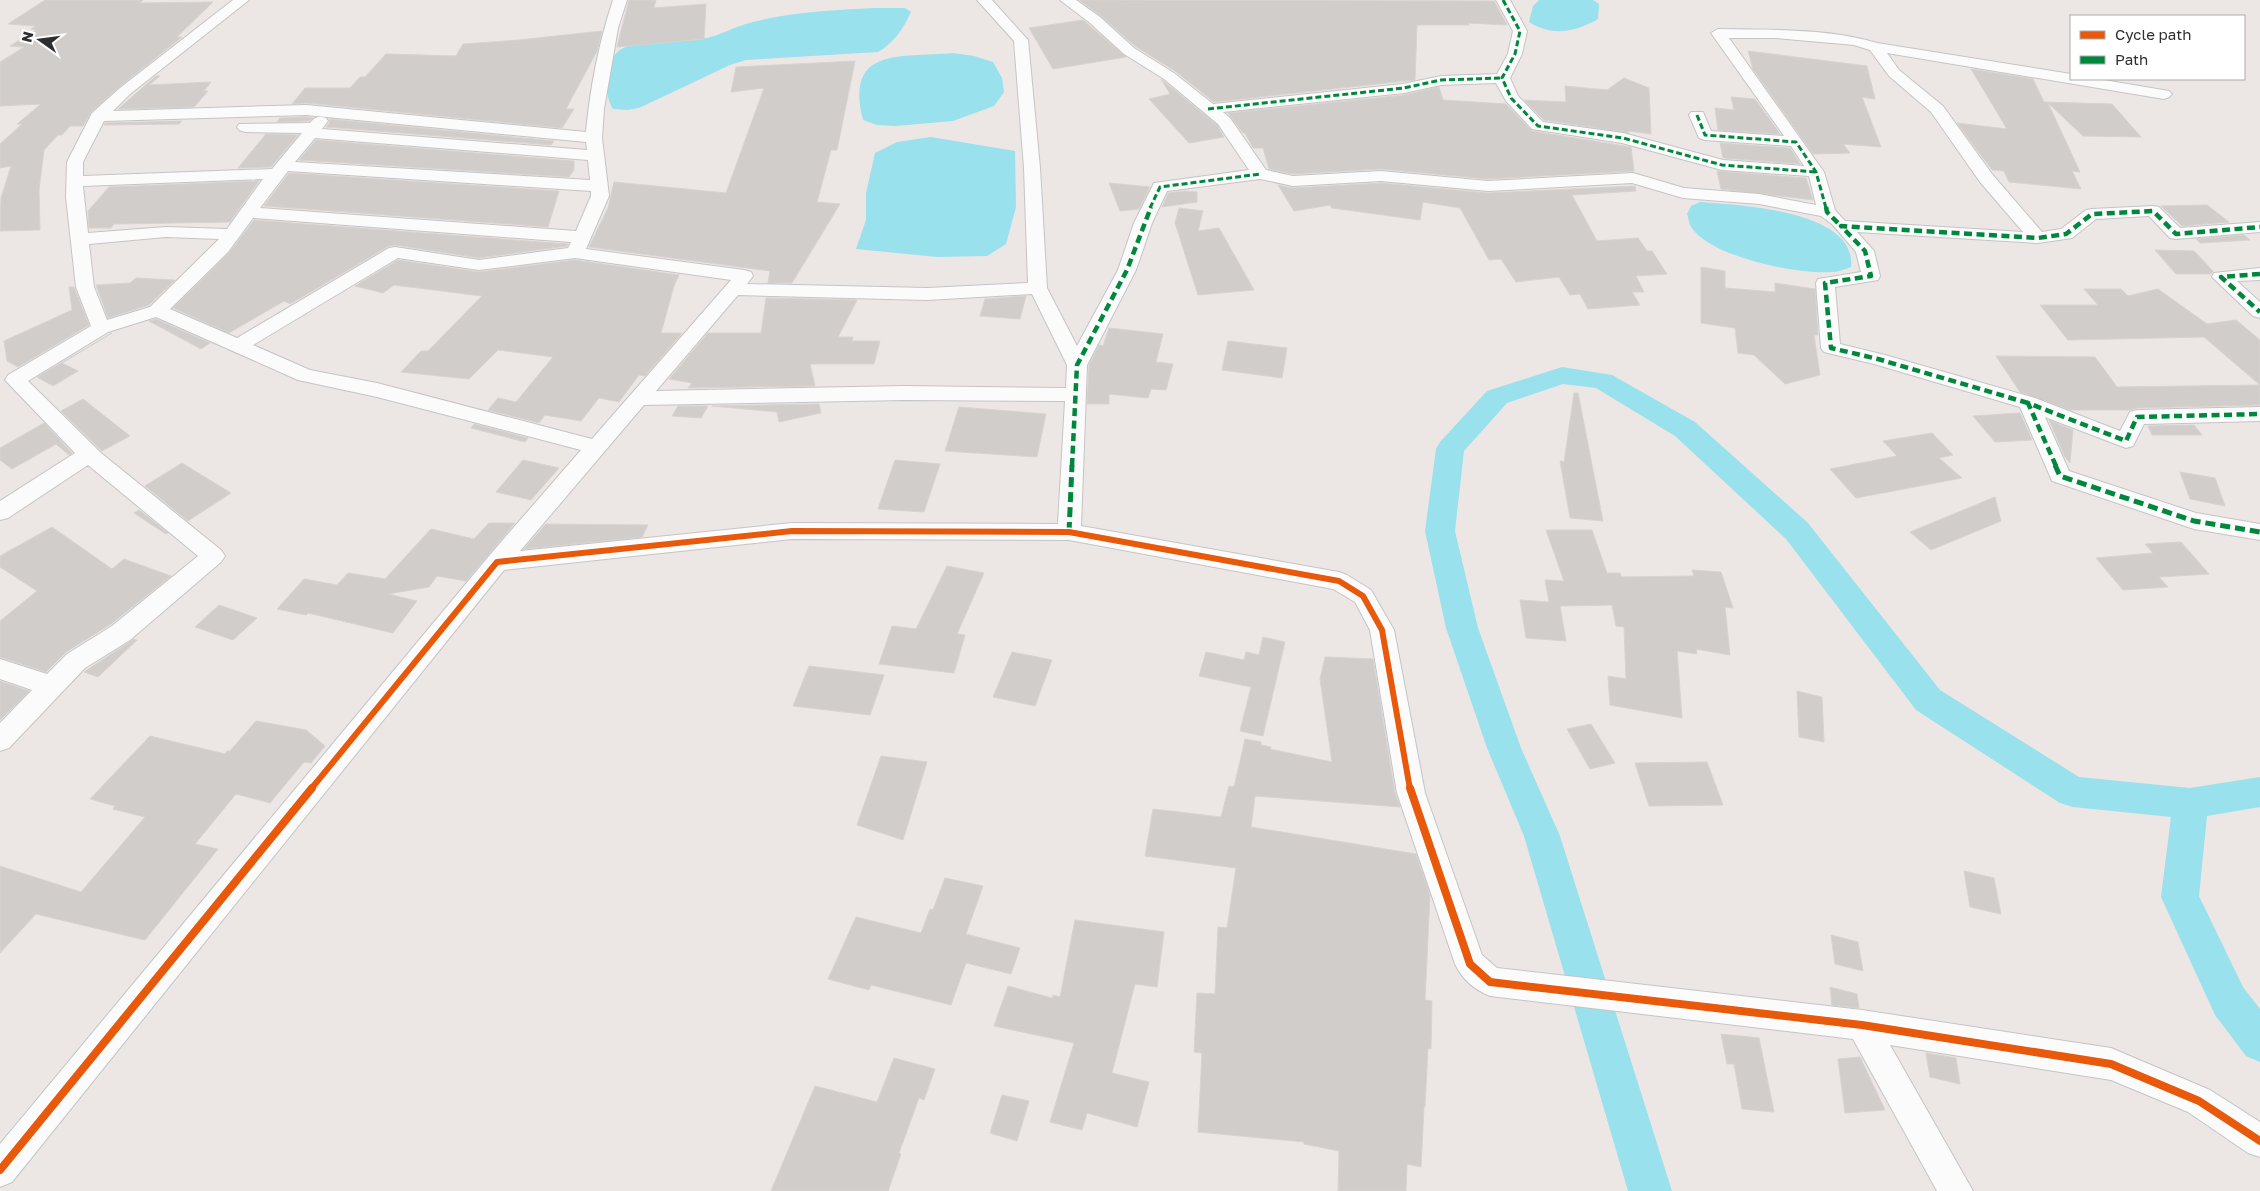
<svg xmlns="http://www.w3.org/2000/svg" width="2260" height="1191" font-family="'Golos Text',sans-serif">
<style>
.water{fill:#99e1ec}
.lines{fill:none;stroke-linecap:round;stroke-linejoin:round}
.canal{fill:#99e1ec;fill-rule:evenodd}
.building{fill:#d1cdcb;stroke:#d7d3d0}
.street-casing{stroke:#c5c4c5;stroke-width:2}
.street{fill:#fcfbfb;fill-rule:evenodd}
.quiet-far2{stroke:#00873e;stroke-width:3;stroke-dasharray:6 3;stroke-linecap:butt}
.quiet-far1{stroke:#00873e;stroke-width:4.5;stroke-dasharray:8 4.5;stroke-linecap:butt}
.quiet{stroke:#00873e;stroke-width:5;stroke-dasharray:10 5;stroke-linecap:butt}
.cycleway-far1-casing{stroke:#fff;stroke-width:9}
.cycleway-casing{stroke:#fff;stroke-width:11}
.cycleway-far1{stroke:#e8590c;stroke-width:6}
.cycleway{stroke:#e8590c;stroke-width:8}
</style>
<rect width="100%" height="100%" fill="#ece7e4"/>
<g class="water">
<path d="M1539,0h54l6,4 -1,15c-23,13 -45,18 -69,3l4,-16z"/>
<path d="M874,8h31l6,4c-8,17 -17,31 -33,40l-132,8 -16,5 -91,43 -12,2 -14,-1c-10,-15 -9,-48 7,-59 13,-10 63,-7 82,-11 18,-3 33,-13 51,-17 39,-10 81,-12 121,-14z"/>
<path d="M953,53l21,3 19,6 9,16 2,14 -10,14 -41,15 -58,5 -18,-1 -14,-5c-18,-74 37,-62 90,-67z"/>
<polygon points="931,137 1015,151 1016,207 1006,244 987,256 937,257 856,249 866,220 866,193 875,153 897,142"/>
<path d="M1700,202c38,3 157,8 151,65 -6,2 -12,5 -18,5 -34,3 -126,-15 -143,-47 -1,-3 -2,-8 -3,-11l4,-8z"/>
</g>
<g class="lines">
<polygon class="canal" points="1562,367 1612,375 1695,422 1808,523 1940,690 2079,777 2190,788 2260,777 2260,807 2207,816 2199,896 2243,987 2260,1009 2260,1062 2246,1056 2215,1015 2161,897 2171,817 2073,807 2060,803 1916,710 1786,539 1675,436 1596,388 1563,384 1507,403 1464,451 1455,531 1478,628 1521,748 1560,836 1672,1191 1628,1191 1524,836 1487,748 1446,628 1425,531 1436,449 1440,442 1487,391"/>
</g>
<g class="building">
<polygon points="45,0 143,0 140,3 213,2 177,37 182,37 119,87 91,112 83,126 70,126 62,135 58,135 44,150 39,190 40,230 0,231 1,198 11,166 0,168 0,144 22,124 17,124 41,104 0,106 0,62 24,47 10,46 36,30 31,29 36,26 8,24"/>
<polygon points="629,0 656,0 654,8 706,4 704,39 617,47"/>
<polygon points="1079,0 1494,1 1507,25 1468,23 1469,25 1417,25 1415,80 1214,102 1175,71 1135,46 1101,16"/>
<polygon points="1083,20 1126,57 1053,69 1029,28"/>
<polygon points="602,31 597,51 566,109 574,109 562,128 306,103 292,104 305,88 350,88 360,77 365,77 386,54 456,56 463,44 519,40"/>
<polygon points="1748,51 1867,66 1875,99 1862,97 1881,147 1843,144 1850,153 1813,154 1753,69"/>
<polygon points="855,61 837,150 831,150 817,202 840,204 792,283 768,283 770,271 589,247 608,208 614,182 726,193 764,88 731,92 736,67"/>
<polygon points="1971,69 2033,79 2044,102 2112,104 2141,137 2083,136 2048,103 2080,172 2072,171 2081,189 2009,182 2004,171 1992,170 1957,123 2007,129"/>
<polygon points="156,76 160,76 149,85 211,82 204,91 208,91 194,107 118,109"/>
<polygon points="1624,78 1649,88 1651,134 1629,131 1629,133 1544,120 1524,100 1566,102 1565,86 1607,90"/>
<polygon points="1161,79 1217,125 1224,137 1189,143 1149,99 1170,94"/>
<polygon points="1439,87 1443,100 1506,104 1532,131 1631,147 1634,171 1488,179 1381,169 1293,174 1269,169 1263,148 1253,148 1245,133 1243,133 1228,113 1404,95"/>
<polygon points="1731,97 1755,99 1780,134 1718,130 1715,108 1734,110"/>
<polygon points="280,118 306,117 313,118 309,121 277,122"/>
<polygon points="329,119 554,141 551,145 326,127 330,122"/>
<polygon points="182,121 179,124 104,125 105,123"/>
<polygon points="266,134 298,135 271,167 238,168"/>
<polygon points="316,140 574,161 574,170 569,177 299,160"/>
<polygon points="1720,143 1790,148 1800,164 1723,158"/>
<polygon points="1717,171 1806,178 1813,200 1721,189"/>
<polygon points="289,173 559,191 548,227 264,206"/>
<polygon points="259,181 230,222 114,224 111,228 89,228 88,211 109,187"/>
<polygon points="1109,183 1150,187 1139,209 1120,211"/>
<polygon points="1381,183 1488,193 1635,186 1636,191 1572,195 1597,241 1638,238 1647,251 1652,251 1667,274 1636,276 1644,292 1632,292 1640,305 1588,309 1580,294 1570,295 1559,277 1516,282 1501,259 1489,260 1460,208 1423,202 1420,220 1332,208 1330,205 1294,211 1278,185 1293,188"/>
<polygon points="1185,191 1197,192 1197,202 1162,207 1168,193"/>
<polygon points="2207,205 2229,222 2182,226 2161,206"/>
<polygon points="1179,208 1203,211 1198,231 1219,228 1254,290 1198,295 1175,223"/>
<polygon points="254,220 568,244 567,246 479,258 395,245 389,246 290,304 284,301 229,333 173,308 229,253"/>
<polygon points="2244,235 2250,240 2200,243 2196,239"/>
<polygon points="2155,250 2194,251 2213,271 2211,274 2176,274"/>
<polygon points="398,260 479,272 575,260 679,275 674,286 661,333 682,333 645,376 639,375 619,402 599,398 581,421 545,415 539,423 488,410 498,398 516,402 553,357 498,350 469,379 401,372 421,351 428,351 482,296 394,285 383,293 355,286"/>
<polygon points="1701,267 1725,271 1725,288 1775,292 1775,283 1815,289 1818,335 1814,335 1820,375 1785,384 1754,355 1738,353 1735,328 1701,323"/>
<polygon points="136,278 175,280 149,305 108,318 96,285 130,283"/>
<polygon points="69,287 74,287 89,325 18,367 7,361 4,341 72,310"/>
<polygon points="2084,289 2121,289 2128,296 2158,289 2207,324 2236,320 2260,340 2260,385 2204,337 2068,340 2040,305 2098,305"/>
<polygon points="1026,296 1020,319 980,316 985,299"/>
<polygon points="766,298 857,300 838,337 853,337 852,341 880,341 874,364 810,364 815,386 688,388 692,383 669,379 708,333 761,333"/>
<polygon points="156,319 210,343 201,349 149,321"/>
<polygon points="1109,328 1163,334 1156,362 1173,364 1166,390 1151,389 1148,398 1109,394 1109,404 1087,404 1089,365 1099,345 1103,346"/>
<polygon points="112,333 62,363 78,371 53,386 37,377"/>
<polygon points="1228,341 1287,348 1282,378 1222,370"/>
<polygon points="1996,356 2095,357 2117,387 2260,385 2260,405 2137,408 2130,410 2070,410 2020,392"/>
<polygon points="1574,393 1578,393 1603,521 1570,518 1560,461 1564,462"/>
<polygon points="83,399 130,436 102,451 61,411"/>
<polygon points="819,404 821,413 779,422 777,412 712,406"/>
<polygon points="678,406 708,406 701,418 672,416"/>
<polygon points="959,407 1046,414 1037,457 945,451"/>
<polygon points="2020,413 2032,440 1995,442 1973,416"/>
<polygon points="2049,420 2073,430 2070,463 2065,457"/>
<polygon points="44,423 72,453 69,455 56,444 12,469 0,460 0,448"/>
<polygon points="474,424 528,438 525,442 471,428"/>
<polygon points="2194,425 2202,435 2152,435 2148,426"/>
<polygon points="1932,433 1953,455 1939,458 1962,478 1856,498 1830,469 1897,456 1883,441"/>
<polygon points="523,460 559,468 531,500 496,492"/>
<polygon points="895,460 940,464 924,512 878,509"/>
<polygon points="182,463 231,493 188,521 145,486"/>
<polygon points="2180,472 2215,478 2225,506 2190,499"/>
<polygon points="1995,497 2001,521 1931,550 1910,532"/>
<polygon points="139,510 168,533 166,534 134,513"/>
<polygon points="489,523 515,523 466,581 437,576 429,587 388,594 417,601 393,633 308,613 306,615 277,609 304,579 337,585 348,573 385,579 431,529 474,539"/>
<polygon points="546,524 648,525 642,537 524,549"/>
<polygon points="52,527 112,569 124,559 171,576 111,624 66,652 46,672 0,657 0,621 37,591 0,567 0,556"/>
<polygon points="1546,530 1592,530 1607,573 1620,573 1621,577 1694,576 1692,570 1721,572 1733,608 1725,607 1730,655 1696,649 1697,654 1677,651 1682,718 1610,705 1608,676 1626,679 1624,627 1616,626 1612,605 1560,606 1566,641 1526,638 1520,600 1549,602 1545,580 1564,581"/>
<polygon points="2181,542 2209,574 2159,577 2168,587 2123,590 2096,558 2153,553 2145,544"/>
<polygon points="947,566 984,573 957,634 965,635 954,673 879,664 892,626 916,629"/>
<polygon points="219,605 257,618 233,640 195,627"/>
<polygon points="1263,637 1285,642 1263,736 1240,731 1251,687 1199,676 1206,652 1244,660 1246,652 1259,655"/>
<polygon points="134,639 137,640 98,677 84,672"/>
<polygon points="1012,652 1052,660 1035,706 993,697"/>
<polygon points="1325,657 1373,659 1395,793 1400,807 1255,796 1251,827 1416,854 1430,895 1425,1000 1432,1001 1431,1049 1428,1048 1425,1107 1424,1107 1421,1167 1407,1164 1406,1191 1338,1191 1339,1151 1304,1144 1304,1142 1198,1132 1202,1053 1194,1052 1197,993 1215,994 1218,927 1227,928 1236,868 1145,856 1153,809 1221,817 1229,786 1234,787 1245,739 1261,742 1261,745 1271,747 1270,749 1332,762 1320,679"/>
<polygon points="809,666 884,675 870,715 793,706"/>
<polygon points="0,681 29,691 0,720"/>
<polygon points="1797,691 1822,697 1824,742 1799,737"/>
<polygon points="256,721 306,730 325,746 311,763 304,762 270,803 236,794 195,844 218,849 145,940 36,914 0,953 0,866 81,892 145,817 113,809 115,806 90,799 150,736 225,754 227,751 230,751"/>
<polygon points="1591,724 1615,763 1590,769 1567,729"/>
<polygon points="881,756 927,762 903,840 857,825"/>
<polygon points="1707,762 1723,805 1649,806 1635,763"/>
<polygon points="1964,871 1994,878 2001,914 1970,907"/>
<polygon points="945,878 983,886 966,934 1020,948 1011,974 966,963 951,1005 871,985 869,990 828,979 856,917 921,933 930,909 933,910"/>
<polygon points="1075,920 1164,932 1157,987 1135,984 1112,1073 1149,1082 1137,1127 1087,1113 1082,1130 1050,1122 1074,1043 994,1026 1008,986 1052,998 1053,995 1060,997"/>
<polygon points="1831,935 1858,942 1863,971 1835,964"/>
<polygon points="1830,987 1857,994 1859,1008 1832,1005"/>
<polygon points="1721,1034 1759,1038 1774,1112 1742,1109 1734,1064 1727,1064"/>
<polygon points="1926,1053 1956,1058 1960,1084 1930,1077"/>
<polygon points="1860,1057 1885,1110 1845,1113 1838,1059"/>
<polygon points="894,1058 935,1069 924,1100 919,1098 899,1153 901,1154 888,1191 771,1191 815,1086 877,1102"/>
<polygon points="1002,1095 1029,1101 1017,1141 990,1133"/>
</g>
<g class="lines">
<g class="street-casing">
<g id="street">
<path d="M233,0h16l-119,94 -17,17 193,-6 280,27c4,-44 13,-90 27,-132h14l-9,28 -14,81 -2,29 7,58 -23,53 158,21 7,2 2,4 -6,8 180,4 101,-5 -4,-115 -10,-127 -37,-41h15l36,40 12,128 7,120 30,58 41,-76 16,-47 20,-40 95,-13 -31,-46 -54,-45 -40,-25 -34,-31 -30,-23h16l24,17 34,31 40,25 39,31 190,-20 38,-8 56,-2 11,-20 5,-23 -17,-31h14l17,31 -5,23 -12,24 8,18 25,26 80,11 100,27 81,6 -13,-20 -86,-6 -6,-2 -10,-23 2,-3h12l8,19 73,5 -73,-103 7,-4c51,1 110,-1 159,14l194,31v5h27l71,12 3,3 -3,3 -5,2 -277,-46 12,17 44,36 49,68 50,58 19,-3 25,-19 6,-1 61,-3 6,1 21,21 80,-6v10l-84,7 -6,-1 -21,-22 -53,3 -24,19 -34,5 -181,-11 17,19 6,25 -2,4 -43,7 5,57 45,11 150,43 85,33 10,-19 7,-2 123,-3v14l-116,3 -11,22 -7,2 -81,-31 24,54 127,42 64,11v16l-66,-11 -142,-48 -32,-74 -146,-43 -50,-12 -3,-4 -5,-65 2,-4 43,-7 -5,-20 -23,-27 -12,-9 -62,-12 -76,-6 -51,-15 -144,8 -107,-10 -88,5 -33,-7 -93,12 -15,32 -16,47 -49,95 -6,161 258,46 8,3 24,15 23,40 31,163 57,162 15,13 365,42 249,38 99,42 50,32v35l-12,-4 -60,-41 -77,-32 -221,-35 83,146h-36l-84,-152 -363,-43c-15,-6 -28,-17 -35,-32l-58,-171 -27,-163 -15,-28 -22,-13 -264,-49 -277,-1 -288,31 -492,612 -12,5v-43l489,-588 92,-106 -204,-53 -79,-17 -142,-63 -48,15 -80,49 73,72 120,97 4,6 -4,6 -91,78 -45,28 -76,80 -9,3v-28l32,-33 -32,-11v-20l47,15 20,-20 45,-28 86,-70 -110,-91 -80,53 -8,2v-19l75,-48 -70,-73 3,-5 83,-49 -15,-39 -10,-90 1,-35 25,-49 28,-25zM1729,38h47l78,7 16,5 19,26 42,36 49,70 43,50 -178,-11 -10,-11 -11,-38zM1496,83l10,18 26,28 90,14 100,27 87,6 7,29 -57,-11 -75,-6 -51,-15 -145,8 -107,-10 -88,5 -27,-6 -36,-52 -7,-6 181,-19 37,-8zM306,115l280,27 1,8 -265,-21 6,-8 -2,-3c-8,-2 -11,-1 -16,5l-71,1 -2,3 2,3 6,2 57,1 -30,36 -189,7v-14l21,-41zM315,138l273,22 2,20 -295,-18zM288,171l303,20v5l-15,35 -316,-23zM263,179l-36,50 -61,-2 -78,6 -5,-47zM253,218l318,24 -3,6 -89,12 -84,-13 -6,1 -152,90 -67,-29 58,-57zM166,237l53,2 -69,68 -43,13 -13,-33 -5,-43zM398,258l81,12 96,-12 156,22 -139,159 -215,-56 -67,-13 -57,-25zM1032,294l35,71 -1,23 -162,-2 -248,5 82,-96 189,5zM904,400l161,1 -7,123 -266,-1 -272,28 124,-146z"/>
<polygon points="2260,268 2260,280 2237,281 2260,302 2260,318 2253,316 2212,277 2214,273"/>
</g>
</g>
<use href="#street" class="street"/>
<g class="quiet-far2">
<polyline points="1503,0 1520,31 1515,54 1502,78 1511,98 1538,126 1623,138 1722,165 1816,172"/>
<polyline points="1208,109 1404,88 1441,80 1502,78"/>
<polyline points="1697,115 1705,135 1796,142 1816,172 1826,208"/>
<polyline points="1150,208 1160,187 1260,174"/>
</g>
<g class="quiet-far1">
<polyline points="1826,207 1827,212 1841,226"/>
<polyline points="2260,274 2221,277 2260,312"/>
<polyline points="2028,403 1878,359 1831,348 1825,283 1871,276 1865,251 1841,226 2038,238 2066,234 2092,214 2153,211 2176,234 2260,227"/>
<polyline points="1072,466 1077,365 1127,270 1151,207"/>
<polyline points="2056,466 2028,403 2126,441 2137,417 2260,414"/>
</g>
<g class="quiet">
<polyline points="2055,465 2060,476 2194,521 2260,532"/>
<polyline points="1069,532 1072,465"/>
</g>
<g class="cycleway-far1-casing">
<polyline id="cycleway-far1" points="311,789 497,562 792,531 1069,532 1339,581 1363,596 1382,630 1410,789"/>
</g>
<g class="cycleway-casing">
<g id="cycleway">
<polyline points="1410,788 1470,964 1490,982 1862,1025 2111,1064 2199,1101 2260,1141"/>
<polyline points="0,1170 312,788"/>
</g>
</g>
<use href="#cycleway-far1" class="cycleway-far1"/>
<use href="#cycleway" class="cycleway"/>
</g>
<rect x="2070" y="15" width="175" height="65" fill="#ffffff" stroke="#ababab"/>
<rect x="2080" y="31" width="25" height="8" fill="#e8590c" stroke="#ababab"/>
<text x="2115" y="40" font-size="15" fill="#2e2e2e">Cycle path</text>
<rect x="2080" y="56" width="25" height="8" fill="#00873e" stroke="#ababab"/>
<text x="2115" y="65" font-size="15" fill="#2e2e2e">Path</text>
<g transform="translate(40 40) rotate(284)" stroke="#ffffff" stroke-width="4" paint-order="stroke">
<path d="M0-4L9 19L0 12L-9 19Z" fill="#2e2e2e"/>
<text y="-8" font-size="14" font-weight="bold" text-anchor="middle" fill="#2e2e2e">N</text>
</g>
</svg>
